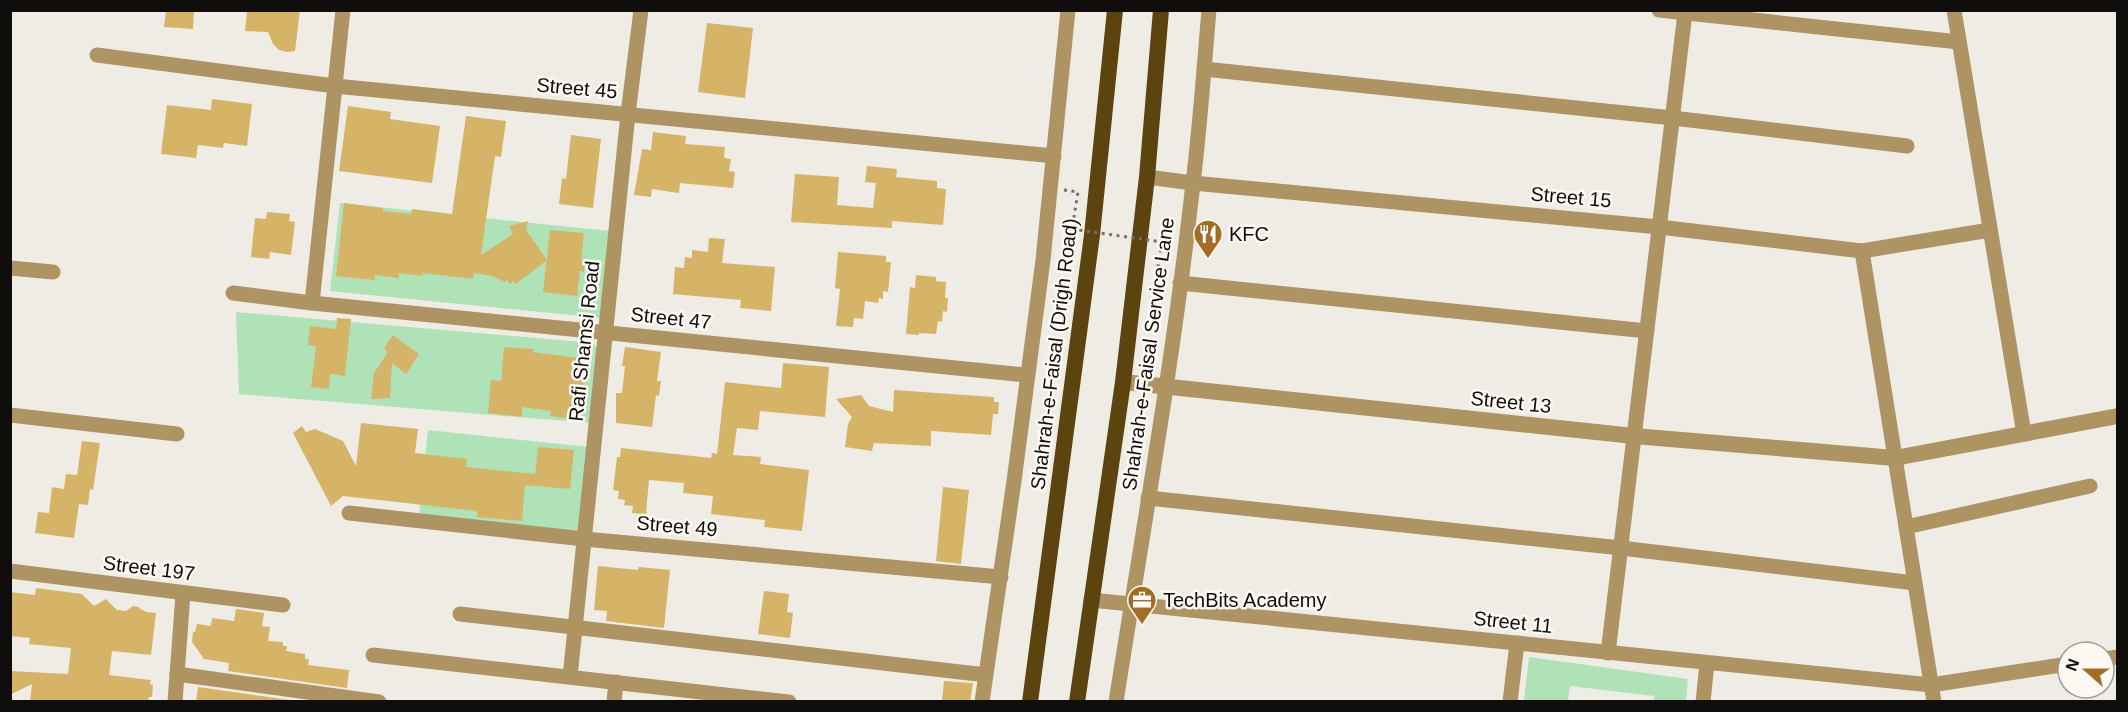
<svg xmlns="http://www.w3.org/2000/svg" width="2128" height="712" font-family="Arial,sans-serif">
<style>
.green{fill:#b0e2b7}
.building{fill:#d6b467}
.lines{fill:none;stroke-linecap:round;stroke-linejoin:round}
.path{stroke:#74726e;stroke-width:3;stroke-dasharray:3 4.5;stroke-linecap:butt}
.minor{stroke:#ae9463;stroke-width:15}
.tertiary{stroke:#ae9463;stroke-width:16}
.trunk{stroke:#5c440f;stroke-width:16}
.path-bridge{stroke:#74726e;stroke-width:3;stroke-dasharray:3 4.5;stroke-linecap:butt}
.labels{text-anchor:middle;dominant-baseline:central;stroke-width:5;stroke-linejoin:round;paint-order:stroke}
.street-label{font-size:20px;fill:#0f0e0c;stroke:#fcf9f3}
.poi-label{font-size:20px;fill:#0f0e0c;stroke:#fcf9f3;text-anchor:start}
</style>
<rect width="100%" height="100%" fill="#efece5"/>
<g class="green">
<polygon points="340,203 610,231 601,318 330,291"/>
<polygon points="236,312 593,343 598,349 590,423 239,394"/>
<polygon points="428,430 589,447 580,531 419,515"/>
<polygon points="1529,657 1688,679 1686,701 1654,701 1654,696 1570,686 1568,701 1524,701"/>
</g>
<g class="building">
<polygon points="166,10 194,10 193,29 164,27"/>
<polygon points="247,10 300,10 295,51 287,52 279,50 273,44 268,32 245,31"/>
<polygon points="707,23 753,28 745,98 698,92"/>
<polygon points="212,99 252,104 247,146 224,143 223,148 198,145 196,158 161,154 167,105 211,110"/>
<polygon points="348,106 391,112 390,119 440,126 432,183 339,171"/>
<polygon points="466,116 506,121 501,157 495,156 481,255 513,234 509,226 528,221 526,230 547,260 516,284 513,281 510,284 507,280 505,282 492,276 474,273 473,279 423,273 422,276 399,273 399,278 375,275 375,280 336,276 344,203 383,208 383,211 411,214 412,209 452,214"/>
<polygon points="653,132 686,136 685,144 725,147 724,158 731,159 729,171 735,172 733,188 680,183 679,193 652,189 651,197 634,195 642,149 651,150"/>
<polygon points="571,135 601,139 593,208 559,204 562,178 566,179"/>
<polygon points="867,166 897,169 896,177 937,181 937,188 946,189 943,225 892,221 892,228 791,222 795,174 839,177 837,205 873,208 876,183 865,182"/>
<polygon points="267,212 290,214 289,221 295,222 291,255 270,252 269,259 251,257 255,218 266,219"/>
<polygon points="550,230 584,233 581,259 585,259 584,272 580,271 577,296 543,292"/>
<polygon points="709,238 725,239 722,263 775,267 771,311 740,308 741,300 673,294 675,267 684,268 685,257 692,258 692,250 708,252"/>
<polygon points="838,252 886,256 886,262 891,262 888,292 883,291 883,299 879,298 878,303 865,301 863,319 854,318 853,327 836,326 840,289 835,288"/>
<polygon points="916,275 936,277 936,281 946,282 945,298 948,298 947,312 943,311 942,322 938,321 936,334 919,333 919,335 906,334 910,287 915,288"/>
<polygon points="337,318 351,319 345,376 330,374 329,389 311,387 316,346 308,345 310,326 336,329"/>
<polygon points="393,335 419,354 406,374 392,363 390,398 371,399 374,373 388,352 384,348"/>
<polygon points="504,347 533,349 533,352 586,359 583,387 576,387 572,419 550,416 551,411 522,407 522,417 488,413 491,380 501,381"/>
<polygon points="625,347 661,352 657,381 661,381 659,396 656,395 652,427 616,423 616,393 622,393 625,366 622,366"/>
<polygon points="783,363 829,367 825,417 760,411 758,430 737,428 733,455 761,457 760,464 809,470 802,531 764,527 765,520 711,514 713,496 683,493 684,483 649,480 646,514 632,513 633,506 624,505 625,500 618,499 619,491 613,490 617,457 620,457 621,448 711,458 712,453 717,454 725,382 781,388"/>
<polygon points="894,390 994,397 994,402 999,402 998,414 993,414 991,435 931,431 931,446 874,443 872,451 845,447 848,424 852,417 836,399 861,395 869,406 893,412"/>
<polygon points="361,423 418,429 415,453 467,459 466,467 535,474 538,447 574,450 570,489 525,485 522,521 477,517 477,511 343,496 331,506 293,433 302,426 306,432 315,429 343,441 356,466"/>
<polygon points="82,441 100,443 93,490 90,489 88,505 79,504 74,538 35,533 38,512 49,513 52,487 64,489 66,474 77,475"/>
<polygon points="943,487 969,490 961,564 936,561"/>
<polygon points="598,566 638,570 639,567 670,570 664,628 606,621 607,611 594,610"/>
<polygon points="36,588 82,594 94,606 106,599 117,610 126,611 133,606 139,607 140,609 147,612 156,613 151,655 112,651 109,675 151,680 150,684 153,685 152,697 149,697 148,702 30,702 32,684 10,695 10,671 68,674 71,648 29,644 30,638 10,636 10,592 35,595"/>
<polygon points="764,591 789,594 787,612 793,613 790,638 758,634"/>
<polygon points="236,609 264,613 262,626 270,627 268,641 283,642 283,646 287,646 286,651 305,654 305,659 309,659 308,665 349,670 347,688 228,671 229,663 204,659 192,642 193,632 195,632 197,624 211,626 212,618 234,621"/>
<polygon points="944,681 973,683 970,702 942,702"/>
<polygon points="198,687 304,702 196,702"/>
</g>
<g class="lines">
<g class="path">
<polyline points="1064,190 1078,192 1072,229"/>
<polyline points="1162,242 1158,267 1168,269"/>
</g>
<g class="minor">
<polyline points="1659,10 1959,42"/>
<polyline points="1954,10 2024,434"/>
<polyline points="97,55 335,86 1054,156"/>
<polyline points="1204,69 1673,118 1907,146"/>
<polyline points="1147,177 1193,183 1659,227 1862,251 1990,230"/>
<polyline points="1862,251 1934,702"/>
<polyline points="10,268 53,272"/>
<polyline points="1180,283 1647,331"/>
<polyline points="233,293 312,303 1026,375"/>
<polyline points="312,303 343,10"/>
<polyline points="10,415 177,434"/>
<polyline points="1148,498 1621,548 1915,583"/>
<polyline points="349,513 584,539 1001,577"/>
<polyline points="1906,527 2090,486"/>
<polyline points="10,571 283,605"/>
<polyline points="1091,600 1931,685 2068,664"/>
<polyline points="460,614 986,675"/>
<polyline points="1608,653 1685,13"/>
<polyline points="373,655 789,702"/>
<polyline points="2104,659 2118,657"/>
<polyline points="177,674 379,702"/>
<polyline points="570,677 628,114 641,10"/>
<polyline points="175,702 183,594"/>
<polyline points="614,702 616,682"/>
<polyline points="982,702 1014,481 1043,260 1068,10"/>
<path d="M1116,702c27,-173 58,-345 77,-519 7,-57 11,-115 16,-173"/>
<polyline points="1510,702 1517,643"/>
<polyline points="1703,702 1707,663"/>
</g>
<polyline class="tertiary" points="1123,382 1634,436 1895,458 2118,416"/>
<g class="trunk">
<polyline points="1030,702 1092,235 1115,10"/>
<polyline points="1077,702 1123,382 1147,177 1161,10"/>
</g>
<polyline class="path-bridge" points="1072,229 1162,242"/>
</g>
<defs>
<g id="restaurant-pin" transform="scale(1.5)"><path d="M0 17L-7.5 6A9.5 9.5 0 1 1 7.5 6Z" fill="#a36d28" stroke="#fcf9f3"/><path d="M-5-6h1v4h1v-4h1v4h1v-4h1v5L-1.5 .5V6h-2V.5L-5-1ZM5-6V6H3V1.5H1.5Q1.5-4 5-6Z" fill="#fff"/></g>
<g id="office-pin" transform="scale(1.5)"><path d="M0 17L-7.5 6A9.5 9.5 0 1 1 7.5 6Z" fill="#a36d28" stroke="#fcf9f3"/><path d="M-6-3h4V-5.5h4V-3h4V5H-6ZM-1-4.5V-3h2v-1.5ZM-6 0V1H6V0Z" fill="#fff"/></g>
</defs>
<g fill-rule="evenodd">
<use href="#restaurant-pin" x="1208" y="234"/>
<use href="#office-pin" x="1142" y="600"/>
</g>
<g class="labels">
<g class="street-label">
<text transform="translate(577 88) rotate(5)">Street 45</text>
<text transform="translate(1571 197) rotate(5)">Street 15</text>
<text transform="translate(671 318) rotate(6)">Street 47</text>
<text transform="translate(584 341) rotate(-84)">Rafi Shamsi Road</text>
<text transform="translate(1054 354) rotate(-83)">Shahrah-e-Faisal (Drigh Road)</text>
<text transform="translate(1148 354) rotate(-82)">Shahrah-e-Faisal Service Lane</text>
<text transform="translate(1511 402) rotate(6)">Street 13</text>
<text transform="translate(677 526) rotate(5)">Street 49</text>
<text transform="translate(149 568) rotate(7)">Street 197</text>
<text transform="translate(1513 622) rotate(6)">Street 11</text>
</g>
<g class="poi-label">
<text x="1229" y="234">KFC</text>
<text x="1163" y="600">TechBits Academy</text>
</g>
</g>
<rect width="2128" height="712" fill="none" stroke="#0f0e0c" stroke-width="24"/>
<g transform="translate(2086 670) rotate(291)"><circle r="28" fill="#fcf9f3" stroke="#9d9b97" stroke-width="1.5"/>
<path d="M0-4.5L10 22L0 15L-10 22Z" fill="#a36d28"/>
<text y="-9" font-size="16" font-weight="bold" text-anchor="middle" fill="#0f0e0c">N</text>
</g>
</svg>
